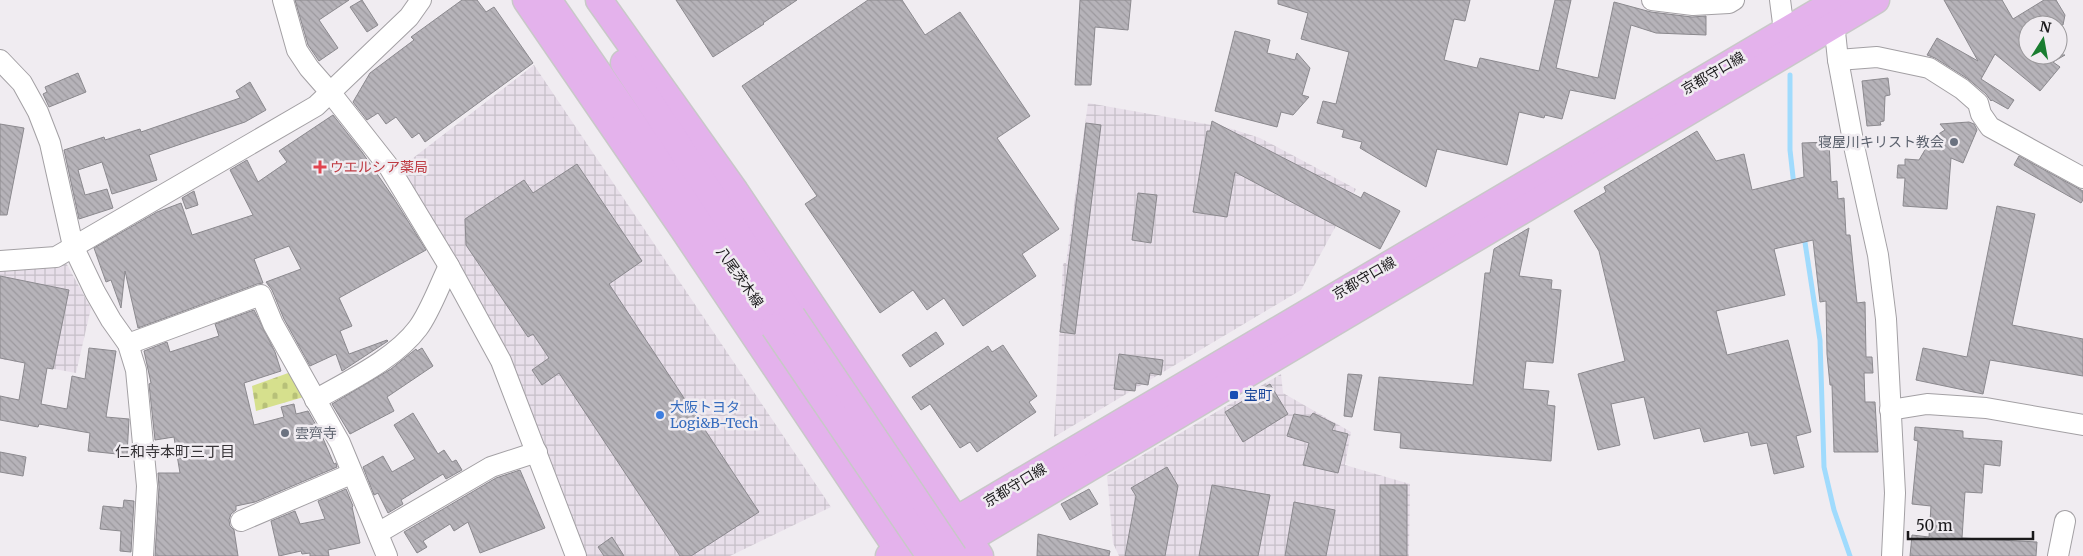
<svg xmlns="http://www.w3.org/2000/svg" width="2083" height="556" font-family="Merriweather,'Noto Sans JP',serif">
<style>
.industrial{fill:url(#industrial-grid)}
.cemetery{fill:url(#cemetery-stones)}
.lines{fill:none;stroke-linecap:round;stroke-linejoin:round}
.stream{stroke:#a0dbfd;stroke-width:5}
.building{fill:url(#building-back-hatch);stroke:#8b898e}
.minor-casing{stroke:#a3a0a4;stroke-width:22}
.major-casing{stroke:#c8c8c8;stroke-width:29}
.minor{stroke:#fff;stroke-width:20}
.major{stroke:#e4b2ec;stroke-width:26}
.major-bridge-casing{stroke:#c8c8c8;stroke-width:29;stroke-linecap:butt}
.major-bridge{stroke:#e4b2ec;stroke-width:26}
.worship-dot{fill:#6b7280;stroke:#f0ecf1;stroke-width:2}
.health-dot{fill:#e0444e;stroke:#f0ecf1;stroke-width:2}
.transit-dot{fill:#1a4fb4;stroke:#f0ecf1;stroke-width:2}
.shop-dot{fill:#3f7fe0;stroke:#f0ecf1;stroke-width:2}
.labels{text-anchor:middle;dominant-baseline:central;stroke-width:5;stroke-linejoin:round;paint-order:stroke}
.street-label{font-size:14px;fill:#1a191b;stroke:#f0ecf1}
.worship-label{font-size:14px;fill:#5b616d;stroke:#f0ecf1;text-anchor:end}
.health-label{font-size:14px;fill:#be3a42;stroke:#f0ecf1;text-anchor:start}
.transit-label{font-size:14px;fill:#164399;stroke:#f0ecf1;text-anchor:start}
.shop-label{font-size:14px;fill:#366cbe;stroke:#f0ecf1;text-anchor:start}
.neighbourhood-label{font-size:15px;fill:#373438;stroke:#f0ecf1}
</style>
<defs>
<pattern id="industrial-grid" width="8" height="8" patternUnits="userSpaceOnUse" patternTransform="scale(1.25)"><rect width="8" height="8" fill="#e8dfea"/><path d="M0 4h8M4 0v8" fill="none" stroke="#c6bfc8"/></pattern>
<pattern id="cemetery-stones" width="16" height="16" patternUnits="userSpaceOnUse" patternTransform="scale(1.25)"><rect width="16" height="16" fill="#d6e08d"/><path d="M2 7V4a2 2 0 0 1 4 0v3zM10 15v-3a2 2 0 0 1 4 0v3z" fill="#b7c079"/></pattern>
<pattern id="building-back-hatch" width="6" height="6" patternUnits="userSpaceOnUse" patternTransform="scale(1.25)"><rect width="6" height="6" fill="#b6b3b9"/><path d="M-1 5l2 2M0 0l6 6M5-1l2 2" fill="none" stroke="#9c999e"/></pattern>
</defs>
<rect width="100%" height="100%" fill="#f0ecf1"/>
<g class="industrial">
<polygon points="534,65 831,507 730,556 585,556 400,168"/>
<polygon points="1088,103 1229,128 1260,138 1356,189 1301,290 1054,437 1063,263 1066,263"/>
<polygon points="65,261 91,308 76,373 0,359 0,268"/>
<polygon points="1281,374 1283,393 1351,432 1345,465 1410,484 1409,556 1119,556 1113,543 1107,476"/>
</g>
<polygon class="cemetery" points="291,372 307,396 256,411 252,386"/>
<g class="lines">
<g class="stream">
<polyline points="1790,75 1790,150 1794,186"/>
<polyline points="1804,236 1820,340 1824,467 1834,510 1850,556"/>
</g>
</g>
<g class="building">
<polygon points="295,0 349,0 319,20 338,48 319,61 308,45"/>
<polygon points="362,0 378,25 367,32 350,7"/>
<polygon points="462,0 477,0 486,12 494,7 533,63 425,142 419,133 412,138 396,117 386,124 378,113 367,120 353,102 370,73 414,40 411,37"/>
<polygon points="676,0 797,0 763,23 764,24 713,57"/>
<polygon points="868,0 902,0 925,35 960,12 1030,116 997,138 1059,229 1022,254 1036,276 963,326 944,298 927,310 913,290 880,313 805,204 817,196 742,86"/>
<polygon points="1080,0 1131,0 1128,30 1095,27 1091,85 1075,85"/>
<polygon points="1278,0 1470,0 1465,21 1454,19 1444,60 1477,68 1480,58 1539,71 1555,0 1571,0 1556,68 1598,78 1614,2 1651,12 1692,17 1706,16 1706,35 1656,33 1631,25 1615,99 1570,90 1562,119 1545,115 1544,118 1519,112 1507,165 1437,149 1426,187 1360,148 1362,142 1342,137 1344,130 1317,123 1323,101 1336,104 1349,52 1301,39 1308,13 1278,4"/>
<polygon points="1944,0 2002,0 2013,19 2044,0 2056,0 2065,15 2063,25 2028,25 2028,55 2065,55 2053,62 2060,67 2040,91 1995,54 1981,79 2014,100 2008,109 1992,100 1991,101 1986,94 1968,79 1935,58 1927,55 1937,38 1978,61"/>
<polygon points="1235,31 1270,40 1267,53 1295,60 1297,53 1310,68 1302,95 1309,97 1293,115 1281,112 1277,127 1215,111"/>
<polygon points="78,73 86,92 49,107 43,94 47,92 45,87"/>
<polygon points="1888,78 1890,95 1885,96 1884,121 1880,122 1881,125 1867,126 1862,81"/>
<polygon points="250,82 266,110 245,122 149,155 157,180 112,194 102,162 78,170 85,195 107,189 113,208 79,219 64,150 104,137 105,140 140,129 141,132 240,98 236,91"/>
<polygon points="333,115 362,152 393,197 426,250 339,298 352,326 340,331 349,354 387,340 388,341 342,371 336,354 310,366 284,319 272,290 266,282 301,269 289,246 254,259 263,283 257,284 138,328 125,271 121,308 111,280 106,282 94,248 157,212 181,203 192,235 253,215 230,170 247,160 258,182 287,162 279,151"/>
<polygon points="1212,121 1361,198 1364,192 1400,211 1380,249 1235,172 1227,217 1193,212 1207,131 1210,131"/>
<polygon points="1969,122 1974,124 1977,130 1963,163 1951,158 1947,209 1903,206 1905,178 1897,178 1898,165 1905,165 1905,159 1919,160 1932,138 1945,130 1940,124"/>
<polygon points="1086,123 1101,125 1075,334 1060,332"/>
<polygon points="0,124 24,128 7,215 0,215"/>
<polygon points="1697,131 1716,161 1744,154 1752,190 1804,177 1802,143 1829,142 1831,182 1837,181 1838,199 1844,198 1846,235 1850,235 1857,303 1865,302 1866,357 1872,357 1873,373 1864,373 1865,402 1875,402 1878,452 1834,452 1832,385 1830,385 1827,354 1826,301 1820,302 1813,240 1774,249 1785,295 1716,311 1727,355 1788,340 1811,432 1796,436 1804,467 1774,474 1767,443 1751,446 1748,432 1704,442 1700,428 1654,439 1644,397 1611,404 1620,445 1598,450 1578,374 1625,361 1599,251 1574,211 1606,192 1604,187"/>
<polygon points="2019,156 2083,191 2083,200 2081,203 2014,165"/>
<polygon points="577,164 642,261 609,284 759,512 691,556 680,556 559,373 542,385 532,370 549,358 533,334 528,337 466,245 465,219 524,180 533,193"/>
<polygon points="194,191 198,205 186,209 182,198"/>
<polygon points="1138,193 1157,195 1151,243 1132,240"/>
<polygon points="1997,206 2035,214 2012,325 2083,339 2083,376 1990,360 1983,394 1916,380 1923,348 1967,357"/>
<polygon points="1529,228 1519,276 1552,280 1551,289 1561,290 1553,363 1526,361 1523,389 1549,391 1547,405 1555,406 1551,461 1400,448 1401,433 1374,430 1379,377 1473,385 1485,273 1490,273 1494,249"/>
<polygon points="0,276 69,290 53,369 47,368 41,404 67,409 72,376 85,379 89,348 116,351 106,417 129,419 127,455 88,451 90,433 39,424 38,427 0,420 0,396 19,400 25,363 0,358"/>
<polygon points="254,310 275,352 281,371 244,383 254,425 284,417 281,407 294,404 296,414 308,411 322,436 334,464 336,463 337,467 255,502 236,506 236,510 231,514 229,520 230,526 234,530 238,556 155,556 159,487 158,473 180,473 174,437 155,440 149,384 151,383 144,351 167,342 170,352 219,336 215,324"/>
<polygon points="936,332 944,344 910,367 902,355"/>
<polygon points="1003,345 1037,396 1029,402 1036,412 977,452 970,442 960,448 930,404 921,410 912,397 988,346 992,352"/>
<polygon points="422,348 433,366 387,397 394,411 350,434 332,404 391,369 416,349 417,351"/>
<polygon points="1119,354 1163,360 1161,375 1150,373 1148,385 1136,383 1135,391 1114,389"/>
<polygon points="1348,374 1362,375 1352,417 1344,416"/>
<polygon points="1270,384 1288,414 1243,442 1225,412"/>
<polygon points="413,413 438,454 444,450 452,462 456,460 462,470 446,479 443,474 401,500 403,504 388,513 378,493 374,495 363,467 383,456 392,472 415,459 394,425"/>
<polygon points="1313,413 1335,424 1332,430 1348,434 1338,473 1303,465 1309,443 1287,436 1294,414 1310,417"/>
<polygon points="1915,427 1963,431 1963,438 2002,441 2000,466 1984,464 1982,493 1965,492 1962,538 2037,542 2036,556 1910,556 1912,535 1929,537 1931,506 1912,504 1918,441 1914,440"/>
<polygon points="0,452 26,457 23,476 0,472"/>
<polygon points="1167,467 1178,486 1165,556 1125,556 1136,496 1131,488"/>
<polygon points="520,470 545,528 480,553 468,522 454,531 450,524 423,541 427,547 417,553 404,532 496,478"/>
<polygon points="1212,485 1270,495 1258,556 1199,556"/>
<rect x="1380" y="485" width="27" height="71"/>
<polygon points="346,489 353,506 352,507 360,543 328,550 329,556 310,556 310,553 302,554 301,551 279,556 271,521 295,511 300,524 325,519 318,501"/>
<polygon points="1089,489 1098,504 1070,520 1061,504"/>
<polygon points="124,500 134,501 131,552 120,551 121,531 100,529 103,506 123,508"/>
<polygon points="1294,502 1335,510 1326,556 1285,556"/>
<polygon points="1038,534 1110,551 1109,556 1037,556"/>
<polygon points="612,537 624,556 604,556 598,547"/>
</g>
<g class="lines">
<g class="minor-casing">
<g id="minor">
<polyline points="283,0 297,50 309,68 330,92 389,167 449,266 501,361 576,556"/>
<polyline points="1652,0 1693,5 1729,3 1734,0"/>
<polyline points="1780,0 1784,31"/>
<polyline points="1833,13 1838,60 1854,146 1878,255 1886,319 1895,493 1892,556"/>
<polyline points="0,60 22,83 38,112 50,143 73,246 95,292 111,320 128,344 136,370 147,486 143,556"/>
<polyline points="1838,60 1877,57 1929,68 1962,89 1978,103 1981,114 1990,127 2083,178"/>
<polyline points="0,261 56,257 316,106 409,17 421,0"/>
<polyline points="128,344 261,295 273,324 340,443 387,556"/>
<path d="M315,400c33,-19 80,-41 103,-72 12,-16 22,-44 31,-62"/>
<polyline points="1890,410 1927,404 1986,408 2083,425"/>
<polyline points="241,521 351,474"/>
<polyline points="378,533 491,467 537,452"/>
<polyline points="2058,556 2065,521"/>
</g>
</g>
<g class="major-casing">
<g id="major">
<polyline points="526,0 683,229 902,556"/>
<polyline points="548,0 774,327"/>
<polyline points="599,0 735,191 980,556"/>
<polyline points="624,63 792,316"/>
<polyline points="889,556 956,520 1838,0"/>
<polyline points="941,556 1876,0"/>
</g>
</g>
<use href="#minor" class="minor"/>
<use href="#major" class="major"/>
<g class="major-bridge-casing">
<g id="major-bridge">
<polyline points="792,316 954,556"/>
<polyline points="774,327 930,556"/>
</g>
</g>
<use href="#major-bridge" class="major-bridge"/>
</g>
<g class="worship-dot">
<circle cx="1954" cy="142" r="5"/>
<circle cx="285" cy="433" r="5"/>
</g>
<path class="health-dot" d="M317.5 159.5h5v5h5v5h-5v5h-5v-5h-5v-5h5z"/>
<rect class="transit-dot" x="1229" y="390" width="10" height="10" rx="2.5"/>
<circle class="shop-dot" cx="660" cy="415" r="5"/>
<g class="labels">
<g class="street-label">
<text transform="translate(1713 73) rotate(-30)">京都守口線</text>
<text transform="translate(740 277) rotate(55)">八尾茨木線</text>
<text transform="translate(1364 278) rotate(-30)">京都守口線</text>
<text transform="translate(1015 485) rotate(-31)">京都守口線</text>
</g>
<g class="worship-label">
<text x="1944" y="142">寝屋川キリスト教会</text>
<text x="295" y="433" text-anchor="start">雲齊寺</text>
</g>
<g class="health-label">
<text x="330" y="167">ウエルシア薬局</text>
</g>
<g class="transit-label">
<text x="1244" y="395">宝町</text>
</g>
<g class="shop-label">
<text x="670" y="407">大阪トヨタ<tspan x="670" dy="16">Logi&amp;B-Tech</tspan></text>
</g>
<g class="neighbourhood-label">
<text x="175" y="451">仁和寺本町三丁目</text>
</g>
</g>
<g transform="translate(2043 40) rotate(11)"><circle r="24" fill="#f0ecf1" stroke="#9a989b"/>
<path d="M0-4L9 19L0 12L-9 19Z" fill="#197d30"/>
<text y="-8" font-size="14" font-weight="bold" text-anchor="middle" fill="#1a191b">N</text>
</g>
<path d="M1908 531v8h125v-8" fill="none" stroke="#1a191b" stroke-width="2.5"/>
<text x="1916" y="531" font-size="15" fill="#1a191b" stroke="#f0ecf1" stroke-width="4" paint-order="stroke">50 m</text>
</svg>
